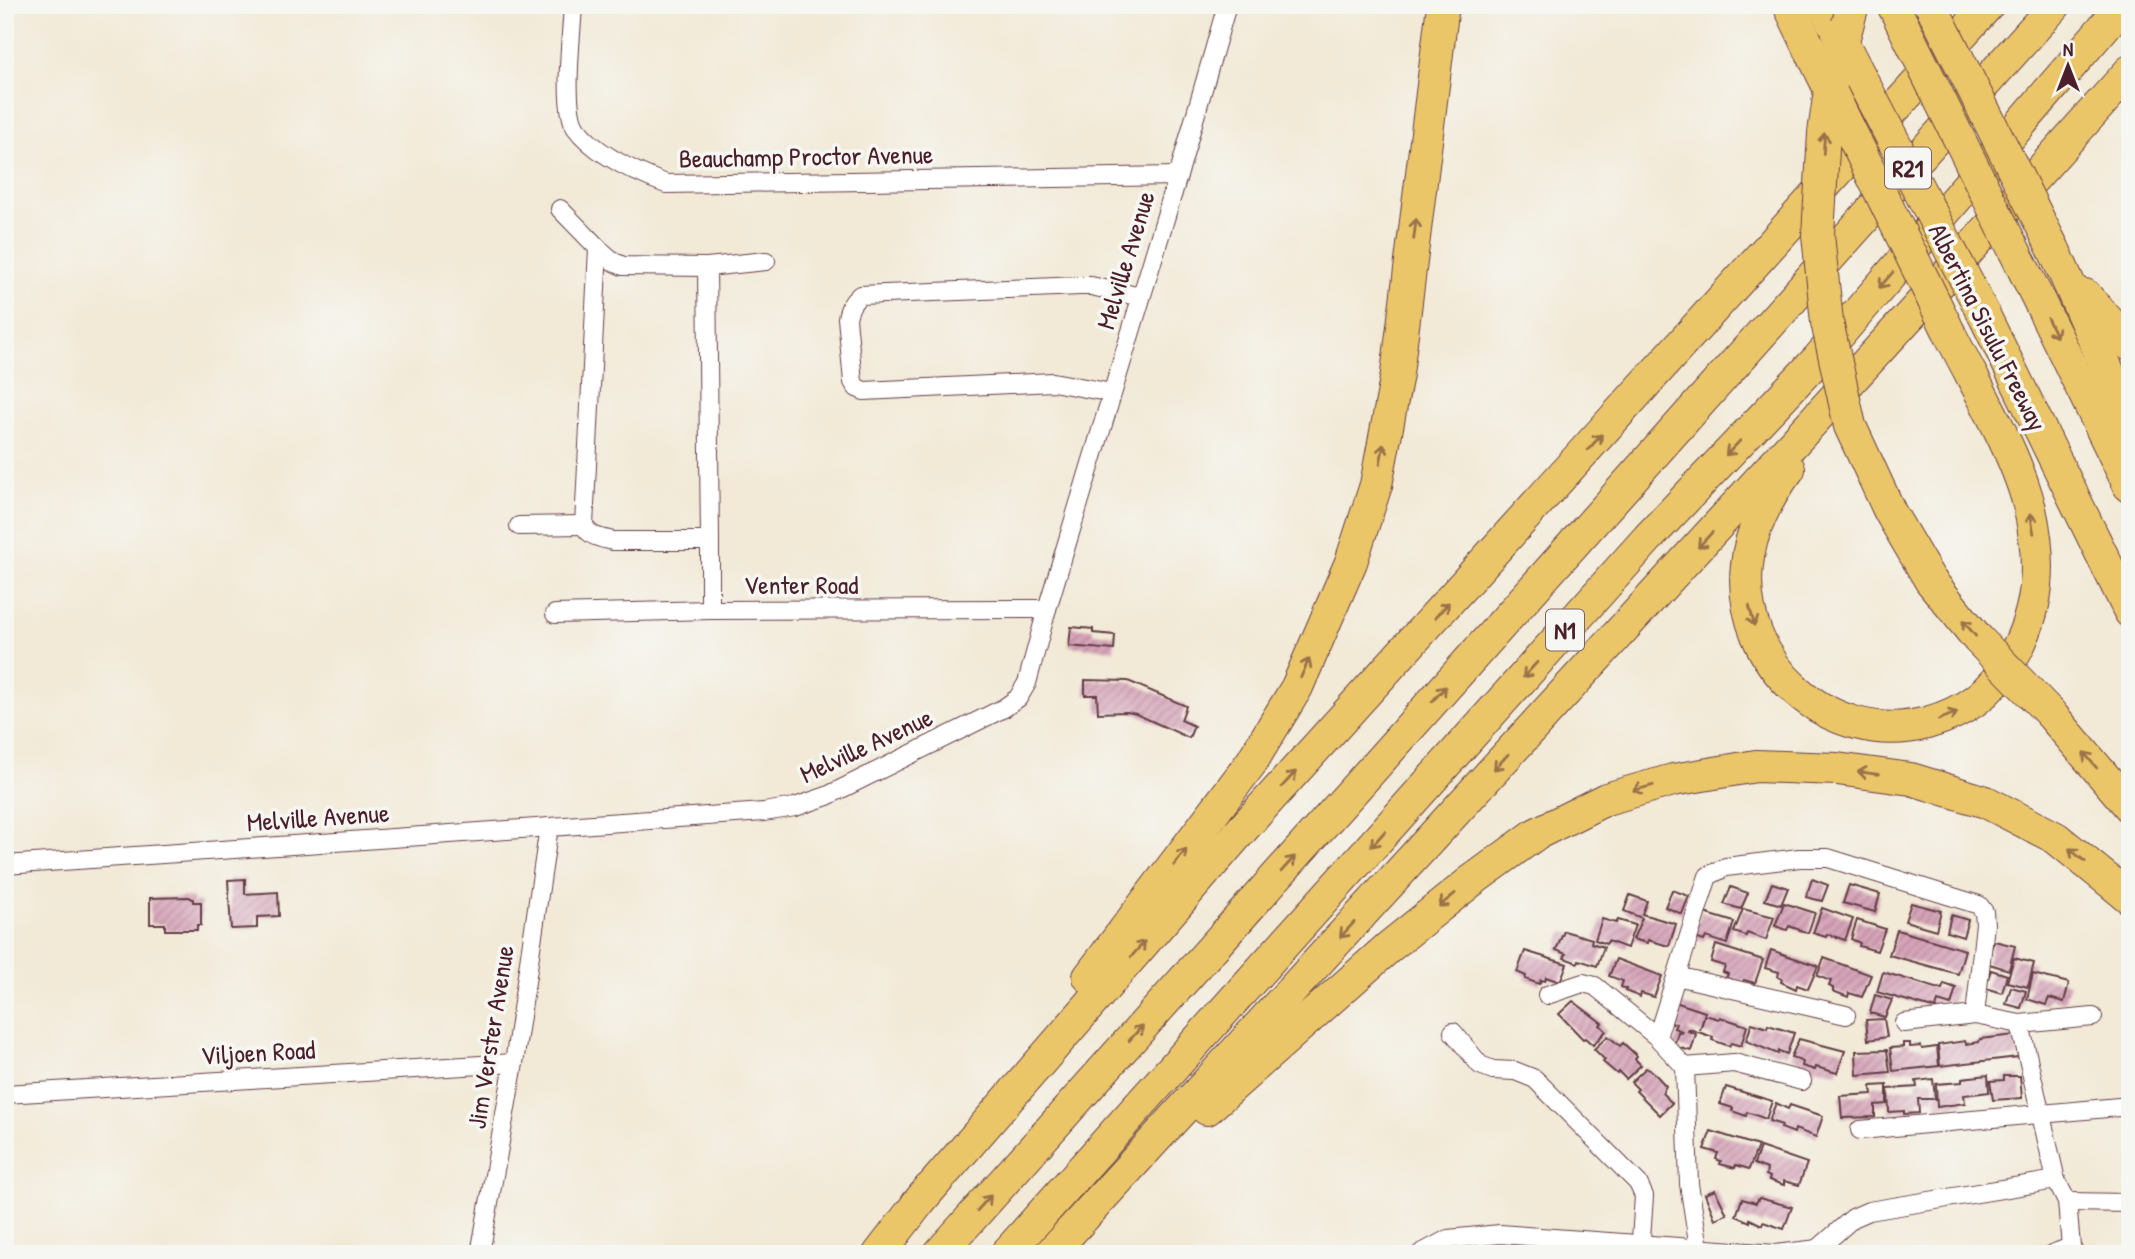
<svg xmlns="http://www.w3.org/2000/svg" width="2135" height="1259" font-family="'Patrick Hand',sans-serif">
<style>
.building{fill:url(#building-hatch)}
.lines{fill:none;stroke-linecap:round;stroke-linejoin:round}
.minor-casing{stroke:#633d45;stroke-width:20}
.motorway-casing{stroke:#633d45;stroke-width:34}
.minor{stroke:#fff;stroke-width:18}
.motorway{stroke:#ebc669;stroke-width:32}
.motorway-bridge-casing{stroke:#633d45;stroke-width:34;stroke-linecap:butt}
.motorway-bridge{stroke:#ebc669;stroke-width:32}
.oneway{stroke:#9a724a}
.labels{text-anchor:middle;dominant-baseline:central;stroke-width:7;stroke-linejoin:round;paint-order:stroke}
.shield{fill:#f6f6f2;stroke:#7e6067;stroke-width:2}
.shield-label{font-size:24px;font-weight:bold;fill:#4a1f2b}
.street-label{font-size:26px;fill:#4a1f2b;stroke:#f6f6f2}
</style>
<defs>
<pattern id="building-hatch" width="6" height="6" patternUnits="userSpaceOnUse" patternTransform="scale(1.75)"><rect width="6" height="6" fill="#d7a4b9"/><path d="M-1 1l2-2M0 6l6-6M5 7l2-2" fill="none" stroke="#b08597"/></pattern>
</defs>
<rect width="100%" height="100%" fill="#f6f6f2"/>
<filter id="ink" filterUnits="userSpaceOnUse"><feTurbulence type="fractalNoise" baseFrequency=".0143" numOctaves="2"/><feDisplacementMap in="SourceGraphic" scale="14" xChannelSelector="R" yChannelSelector="G"/><feConvolveMatrix kernelMatrix="1 2 1 2 8 2 1 2 1" color-interpolation-filters="sRGB"/></filter>
<filter id="wash" filterUnits="userSpaceOnUse"><feTurbulence type="fractalNoise" baseFrequency=".00686" numOctaves="4" result="noise"/><feDisplacementMap in="SourceGraphic" scale="28" xChannelSelector="R" yChannelSelector="G"/><feGaussianBlur stdDeviation="1.57" result="paint"/><feColorMatrix in="noise" values="0 0 0 0 0 0 0 0 0 0 0 0 0 0 0 0 0 1.4 0 .05"/><feComposite in="paint" operator="in"/></filter>
<g filter="url(#wash)">
<rect width="100%" height="100%" fill="#f2e9d6"/>
<g id="blocks">
<g class="building">
<polygon points="1071,627 1093,629 1093,633 1115,635 1114,650 1069,646"/>
<polygon points="1085,680 1128,681 1186,706 1181,720 1194,726 1189,738 1136,714 1127,712 1098,713 1097,695 1085,695"/>
<polygon points="245,879 245,894 278,892 279,916 257,917 257,928 231,929 228,880"/>
<polygon points="1812,879 1828,885 1822,901 1806,897"/>
<polygon points="1772,883 1788,888 1781,905 1765,900"/>
<polygon points="1849,885 1880,894 1875,912 1843,903"/>
<polygon points="1731,887 1748,893 1741,909 1724,904"/>
<polygon points="1672,890 1689,896 1682,914 1665,907"/>
<polygon points="1630,895 1647,901 1642,914 1676,924 1669,946 1648,940 1647,943 1633,939 1642,918 1624,911"/>
<polygon points="189,897 193,899 193,902 201,902 201,925 197,925 197,930 165,930 165,924 150,924 150,898"/>
<polygon points="1784,903 1815,913 1808,933 1789,926 1787,930 1775,926"/>
<polygon points="1911,903 1941,911 1936,930 1905,921"/>
<polygon points="1822,908 1853,919 1845,940 1827,934 1826,937 1813,933"/>
<polygon points="1743,909 1774,917 1766,940 1747,933 1746,936 1734,932"/>
<polygon points="1701,912 1734,922 1727,944 1706,937 1704,941 1692,937"/>
<polygon points="1951,915 1968,920 1963,937 1947,932"/>
<polygon points="1602,919 1616,923 1618,920 1635,925 1627,948 1608,941 1606,944 1595,940"/>
<polygon points="1857,920 1885,929 1877,951 1859,946 1860,943 1851,939"/>
<polygon points="1897,930 1965,950 1958,974 1889,955"/>
<polygon points="1564,931 1592,939 1591,943 1604,947 1597,966 1579,960 1578,963 1564,958 1566,954 1556,950"/>
<polygon points="1994,941 2015,946 2009,970 1986,963"/>
<polygon points="1716,945 1763,960 1755,983 1744,980 1742,983 1726,978 1728,974 1723,972 1725,966 1711,962"/>
<polygon points="1771,950 1818,966 1808,989 1797,985 1796,989 1781,982 1782,979 1778,977 1779,972 1765,968"/>
<polygon points="1525,951 1567,964 1560,982 1546,977 1545,981 1541,980 1539,984 1525,979 1526,976 1517,972"/>
<polygon points="1824,958 1871,975 1862,997 1849,993 1848,997 1833,991 1833,988 1829,986 1831,981 1817,976"/>
<polygon points="2014,958 2034,963 2028,987 2007,982"/>
<polygon points="1616,959 1662,976 1654,997 1641,993 1640,997 1625,991 1626,989 1621,987 1623,981 1609,976"/>
<polygon points="1991,970 2007,975 2002,993 1985,988"/>
<polygon points="1883,972 1936,988 1942,989 1944,984 1956,988 1951,1005 1938,1001 1936,1009 1877,992"/>
<polygon points="2033,974 2069,983 2064,1002 2049,998 2046,1005 2027,999"/>
<polygon points="2011,987 2026,991 2021,1008 2006,1004"/>
<polygon points="1875,995 1892,1000 1885,1017 1870,1013"/>
<polygon points="1573,1001 1602,1023 1600,1025 1606,1031 1593,1045 1585,1038 1583,1039 1559,1014"/>
<polygon points="1675,1002 1705,1012 1700,1030 1705,1015 1719,1019 1720,1017 1747,1026 1741,1046 1731,1043 1729,1046 1712,1040 1713,1037 1689,1029 1688,1031 1696,1034 1691,1051 1674,1046 1678,1032 1681,1033 1682,1031 1674,1028 1676,1024 1669,1022"/>
<polygon points="1884,1019 1887,1037 1868,1040 1866,1020"/>
<polygon points="1752,1023 1767,1028 1768,1025 1794,1033 1787,1054 1779,1051 1778,1054 1746,1041"/>
<polygon points="2015,1035 2018,1057 1940,1066 1938,1045 1965,1041 1966,1044 1979,1042 1980,1039"/>
<polygon points="1608,1036 1620,1046 1623,1043 1637,1056 1635,1059 1641,1065 1626,1079 1619,1072 1617,1074 1603,1062 1605,1060 1594,1049"/>
<polygon points="1799,1039 1845,1051 1837,1073 1816,1067 1815,1070 1802,1066 1803,1062 1791,1057"/>
<polygon points="1903,1043 1910,1043 1910,1047 1921,1046 1922,1049 1937,1047 1939,1066 1893,1071 1890,1048 1903,1047"/>
<polygon points="1887,1050 1890,1072 1857,1075 1856,1051"/>
<polygon points="1646,1068 1653,1072 1666,1086 1662,1093 1672,1103 1660,1115 1636,1091 1638,1089 1631,1082"/>
<polygon points="1988,1075 1989,1092 1964,1095 1965,1103 1937,1107 1936,1084 1962,1082 1962,1078"/>
<polygon points="2004,1076 2020,1076 2022,1098 1993,1100 1990,1081 2004,1080"/>
<polygon points="1933,1079 1935,1099 1918,1099 1919,1113 1904,1114 1904,1111 1889,1112 1888,1089 1917,1087 1916,1081"/>
<polygon points="1887,1085 1887,1104 1875,1105 1875,1117 1842,1118 1840,1096 1872,1094 1871,1086"/>
<polygon points="1726,1087 1772,1101 1766,1119 1747,1112 1746,1116 1732,1111 1733,1108 1720,1104"/>
<polygon points="1776,1103 1788,1109 1790,1105 1823,1116 1816,1137 1795,1129 1794,1133 1781,1128 1782,1125 1769,1121"/>
<polygon points="1711,1131 1758,1146 1749,1169 1736,1165 1735,1168 1720,1164 1721,1161 1716,1159 1718,1153 1704,1149"/>
<polygon points="1760,1147 1807,1163 1799,1185 1784,1181 1784,1185 1769,1180 1770,1177 1766,1175 1767,1169 1754,1164"/>
<polygon points="1715,1190 1727,1214 1715,1219 1705,1194"/>
<polygon points="1759,1198 1792,1207 1784,1229 1763,1222 1762,1225 1750,1219 1750,1222 1736,1216 1742,1199 1756,1203"/>
</g>
</g>
</g>
<g filter="url(#ink)">
<use href="#blocks" fill-opacity="0" stroke="#633d45" stroke-width="2"/>
<g class="lines">
<g class="minor-casing">
<g id="minor">
<path d="M573,5c-1,26 -11,103 3,123 19,26 61,45 90,56l512,-8"/>
<polyline points="560,209 598,248"/>
<path d="M707,267l3,274h-97c-12,-3 -24,-4 -29,-16l14,-277 16,14 9,4 84,1 59,-6"/>
<path d="M1112,393l-59,-11 -189,9 -7,-3 -4,-6 -6,-64c2,-10 5,-16 13,-23l220,-9h11l50,11"/>
<polyline points="519,526 584,525"/>
<polyline points="710,541 710,610"/>
<polyline points="555,614 710,610 1047,609"/>
<polyline points="5,865 764,812 795,807 827,796 1004,708 1018,698 1027,683 1047,609 1178,176 1227,5"/>
<polyline points="1676,976 1846,1015"/>
<polyline points="1547,995 1583,983 1595,986 1657,1037 1685,1067 1689,1184 1699,1248"/>
<polyline points="1904,1023 1975,1015 2020,1024 2093,1017"/>
<polyline points="2020,1024 2056,1180 2067,1202 2071,1247 2075,1254"/>
<polyline points="1453,1032 1480,1065 1493,1070 1515,1071 1535,1079 1638,1183 1644,1196 1640,1254"/>
<polyline points="1657,1037 1708,876 1726,867 1799,858 1828,858 1979,905 1984,912 1985,924 1975,1015"/>
<polyline points="1685,1067 1734,1063 1802,1081"/>
<polyline points="5,1094 514,1063"/>
<polyline points="1860,1130 2130,1106"/>
<polyline points="2067,1202 2130,1203"/>
<polyline points="1818,1249 1853,1218 1869,1211 2056,1180"/>
<polyline points="480,1254 514,1063 549,827"/>
<polyline points="1420,1254 1448,1239 1500,1234 1776,1254 1818,1249 1825,1254"/>
<polyline points="2052,1254 2071,1247"/>
</g>
</g>
<g class="motorway-casing">
<g id="motorway">
<polyline points="1789,5 1810,49"/>
<polyline points="1824,5 1832,21"/>
<polyline points="2054,250 2130,420"/>
<polyline points="2022,266 2130,487"/>
<polyline points="2085,295 2130,345"/>
<polyline points="1984,315 2130,612"/>
<path d="M1789,469c-21,27 -39,62 -42,96 -11,98 83,184 180,158 39,-11 64,-30 85,-65 28,-48 30,-95 18,-149 -13,-55 -53,-121 -79,-173"/>
<polyline points="2050,713 2130,807"/>
<polyline points="1089,977 1251,763 1297,687 1351,562 1376,485 1397,374 1443,5"/>
<polyline points="1207,1109 1389,947 1470,882 1536,834 1606,799 1673,780 1756,766 1837,769 1911,779 1986,802 2056,838 2130,898"/>
<polyline points="917,1204 1238,834 1988,5"/>
<polyline points="879,1254 929,1189"/>
<polyline points="939,1254 2055,5"/>
<polyline points="1006,1254 1648,538 1817,360 2123,5"/>
<polyline points="1050,1254 1916,309 2130,71"/>
</g>
</g>
<use href="#minor" class="minor"/>
<use href="#motorway" class="motorway"/>
<g class="motorway-bridge-casing">
<g id="motorway-bridge">
<polyline points="1853,5 1831,83 1824,133 1818,235 1827,322 1850,426 1890,512 1930,580 1978,639 2050,713"/>
<polyline points="1893,5 2022,266"/>
<polyline points="1931,5 2054,250"/>
<polyline points="1838,34 1984,315"/>
<polyline points="1810,49 1951,336"/>
</g>
</g>
<use href="#motorway-bridge" class="motorway-bridge"/>
</g>
<defs><path id="oneway-shaft" d="M-6 0H5M1.5-3L5.5 0L1.5 3" fill="none" stroke-width="1.6" stroke-linecap="round" stroke-linejoin="round" transform="scale(1.75)"/></defs>
<g class="oneway">
<use href="#oneway-shaft" transform="translate(1824 143) rotate(-86)"/>
<use href="#oneway-shaft" transform="translate(1415 229) rotate(-83)"/>
<use href="#oneway-shaft" transform="translate(1886 280) rotate(131)"/>
<use href="#oneway-shaft" transform="translate(2052 328) rotate(64)"/>
<use href="#oneway-shaft" transform="translate(1595 442) rotate(-48)"/>
<use href="#oneway-shaft" transform="translate(1733 448) rotate(134)"/>
<use href="#oneway-shaft" transform="translate(1382 454) rotate(-79)"/>
<use href="#oneway-shaft" transform="translate(2032 523) rotate(-100)"/>
<use href="#oneway-shaft" transform="translate(1705 540) rotate(133)"/>
<use href="#oneway-shaft" transform="translate(1442 610) rotate(-48)"/>
<use href="#oneway-shaft" transform="translate(1752 616) rotate(75)"/>
<use href="#oneway-shaft" transform="translate(1969 628) rotate(-129)"/>
<use href="#oneway-shaft" transform="translate(1305 668) rotate(-66)"/>
<use href="#oneway-shaft" transform="translate(1530 670) rotate(132)"/>
<use href="#oneway-shaft" transform="translate(1439 694) rotate(-48)"/>
<use href="#oneway-shaft" transform="translate(1948 716) rotate(-22)"/>
<use href="#oneway-shaft" transform="translate(2090 760) rotate(-130)"/>
<use href="#oneway-shaft" transform="translate(1501 762) rotate(133)"/>
<use href="#oneway-shaft" transform="translate(1868 773) rotate(-172)"/>
<use href="#oneway-shaft" transform="translate(1289 779) rotate(-48)"/>
<use href="#oneway-shaft" transform="translate(1643 788) rotate(165)"/>
<use href="#oneway-shaft" transform="translate(1378 839) rotate(132)"/>
<use href="#oneway-shaft" transform="translate(2077 855) rotate(-141)"/>
<use href="#oneway-shaft" transform="translate(1180 857) rotate(-53)"/>
<use href="#oneway-shaft" transform="translate(1288 864) rotate(-48)"/>
<use href="#oneway-shaft" transform="translate(1447 900) rotate(141)"/>
<use href="#oneway-shaft" transform="translate(1347 930) rotate(133)"/>
<use href="#oneway-shaft" transform="translate(1138 949) rotate(-49)"/>
<use href="#oneway-shaft" transform="translate(1136 1033) rotate(-48)"/>
<use href="#oneway-shaft" transform="translate(984 1203) rotate(-48)"/>
</g>
</g>
<g class="labels">
<g class="shield">
<rect x="1885" y="147.5" width="46" height="41" rx="5"/>
<rect x="1546" y="609.5" width="38" height="41" rx="5"/>
</g>
<g class="shield-label">
<text x="1908" y="168">R21</text>
<text x="1565" y="630">N1</text>
</g>
<g class="street-label">
<text transform="translate(806 156) rotate(-1)">Beauchamp Proctor Avenue</text>
<text transform="translate(1125 260) rotate(-73)">Melville Avenue</text>
<text transform="translate(1988 327) rotate(63)">Albertina Sisulu Freeway</text>
<text x="801" y="584">Venter Road</text>
<text transform="translate(866 745) rotate(-25)">Melville Avenue</text>
<text transform="translate(318 817) rotate(-4)">Melville Avenue</text>
<text transform="translate(490 1037) rotate(-81)">Jim Verster Avenue</text>
<text transform="translate(258 1052) rotate(-3)">Viljoen Road</text>
</g>
</g>
<rect width="2135" height="1259" fill="none" stroke="#f6f6f2" stroke-width="28"/>
<g transform="translate(2068 66)" stroke="#f6f6f2" stroke-width="5" paint-order="stroke">
<path d="M0-5L12 26L0 18L-12 26Z" fill="#4a1f2b"/>
<text y="-10" font-size="19" font-weight="bold" text-anchor="middle" fill="#4a1f2b">N</text>
</g>
</svg>
